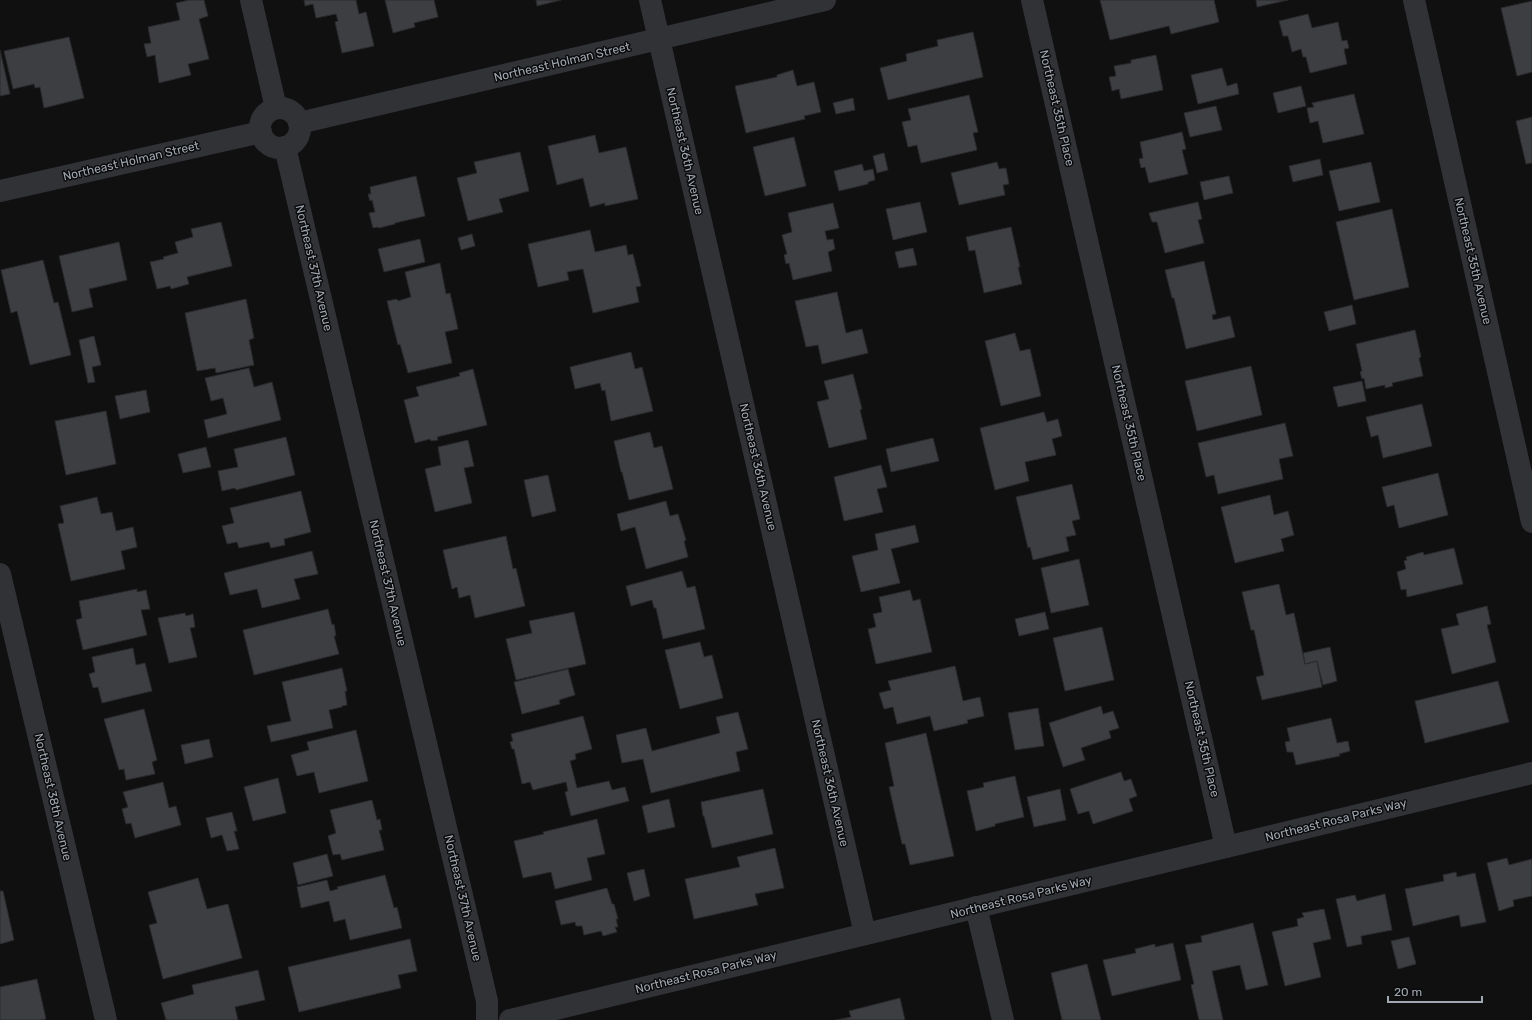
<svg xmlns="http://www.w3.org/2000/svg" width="1532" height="1020" font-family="Rubik,sans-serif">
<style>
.building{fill:#3c3e41;stroke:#2a2a2d}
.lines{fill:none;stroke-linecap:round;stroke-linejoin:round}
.minor{stroke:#313236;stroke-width:22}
.labels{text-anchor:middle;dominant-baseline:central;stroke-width:3;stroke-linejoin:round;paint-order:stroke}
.street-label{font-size:12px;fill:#a1a8b2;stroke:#0b0b0c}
</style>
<rect width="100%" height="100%" fill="#101011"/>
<g class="building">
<polygon points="189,0 204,0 208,16 199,19 209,59 188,64 191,75 159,83 155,55 147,57 144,44 151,43 148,27 180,20 176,3"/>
<polygon points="304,0 356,0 359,14 366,12 374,46 342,53 335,22 338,21 336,14 316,18 313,4 305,6"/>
<polygon points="385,0 434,0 438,17 414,23 415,27 393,33"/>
<polygon points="536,0 561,0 537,6"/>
<polygon points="1100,0 1214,0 1219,22 1171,34 1169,26 1110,40"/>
<polygon points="1256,0 1288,0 1257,7"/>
<polygon points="1532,1 1532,72 1517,76 1501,8"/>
<polygon points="1308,14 1312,28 1338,22 1342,41 1347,40 1349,48 1344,49 1347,64 1310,73 1306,57 1303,57 1301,49 1292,52 1288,36 1283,36 1279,21"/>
<polygon points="973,32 983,77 888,100 880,68 907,61 906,54 938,46 937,40"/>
<polygon points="69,37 84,98 44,108 40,87 35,88 34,84 13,89 4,51"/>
<polygon points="0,50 10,94 0,96"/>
<polygon points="1156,55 1163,90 1121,99 1119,89 1112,91 1109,77 1116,76 1114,66 1131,63 1131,60"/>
<polygon points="1222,68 1227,86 1237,83 1239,94 1198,104 1191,75"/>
<polygon points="793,70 797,86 814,82 821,112 804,116 805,119 746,133 735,86 777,77 777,75"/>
<polygon points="1301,86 1306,106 1278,113 1273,93"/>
<polygon points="1354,94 1364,134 1323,143 1318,121 1310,123 1307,108 1314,107 1312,103"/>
<polygon points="969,95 978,132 973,133 977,150 921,163 917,145 908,147 902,122 911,120 908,109"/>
<polygon points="853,98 855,110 836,114 833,103"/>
<polygon points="1216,106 1222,130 1190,137 1184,113"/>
<polygon points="1532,117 1532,163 1526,164 1516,121"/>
<polygon points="1182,132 1186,149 1182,150 1188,174 1149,183 1145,167 1141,168 1139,159 1143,158 1140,142"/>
<polygon points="595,135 599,153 626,147 638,199 605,206 605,203 590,207 583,178 557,185 548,146"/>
<polygon points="794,137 806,186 765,196 753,147"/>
<polygon points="520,152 529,191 499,199 503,212 468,221 457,178 477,173 474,162"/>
<polygon points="884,153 888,170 877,173 873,156"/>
<polygon points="1320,159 1323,175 1293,182 1289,166"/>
<polygon points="997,162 999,169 1006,168 1009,184 1003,185 1005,195 959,205 951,173"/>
<polygon points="1371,162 1380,202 1339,211 1329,171"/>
<polygon points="862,164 864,171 873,169 875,180 868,182 868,184 839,191 834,171"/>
<polygon points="416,176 425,216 395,223 395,224 379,228 378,227 373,228 369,213 375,212 372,200 370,201 368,194 371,194 370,187"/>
<polygon points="1229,176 1233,193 1204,200 1200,182"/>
<polygon points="920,202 927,232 893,240 886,209"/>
<polygon points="1198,202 1202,219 1198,220 1204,243 1165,253 1157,222 1152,222 1149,213"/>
<polygon points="833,203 839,228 825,231 827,240 833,239 835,249 828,252 832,271 793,280 789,263 786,264 784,255 787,254 782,235 792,232 788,213"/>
<polygon points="1392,209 1409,287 1354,300 1336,222"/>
<polygon points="221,222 232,266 187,277 189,284 171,289 170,286 157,289 150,262 164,259 163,257 178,253 175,242 193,237 191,229"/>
<polygon points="1011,227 1020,267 1018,267 1022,284 984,293 975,250 969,251 966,237"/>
<polygon points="590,230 595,252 626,245 628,255 633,254 641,286 636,287 639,302 593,313 583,269 567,272 569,280 538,287 528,244"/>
<polygon points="472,234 475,246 461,250 458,238"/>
<polygon points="420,239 425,262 384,272 378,249"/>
<polygon points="119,242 127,280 89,289 93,307 72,312 59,256"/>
<polygon points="913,248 917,265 899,268 895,252"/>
<polygon points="43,260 54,303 58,302 71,355 30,365 17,311 11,313 1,270"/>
<polygon points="1204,261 1216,314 1212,315 1213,320 1230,316 1235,337 1186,349 1174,298 1172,298 1165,270"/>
<polygon points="440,263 446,294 450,293 458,329 445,332 452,363 408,373 400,344 398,345 387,301 397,299 398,301 411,297 405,272"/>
<polygon points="837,292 846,333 862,329 868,353 822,364 818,345 806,347 795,301"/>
<polygon points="246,299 254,338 249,340 254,365 216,373 215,368 197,371 185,313"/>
<polygon points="1352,305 1356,324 1329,331 1324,312"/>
<polygon points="1415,330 1421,357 1419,358 1423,376 1392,383 1393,386 1385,388 1385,385 1366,389 1364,378 1362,379 1360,372 1362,371 1356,344"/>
<polygon points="1015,333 1020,351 1030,349 1041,396 1001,406 985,341"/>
<polygon points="94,336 101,365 92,367 95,382 88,383 79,340"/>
<polygon points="631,352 635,369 642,367 653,411 611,421 605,390 602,391 600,383 575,389 570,367"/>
<polygon points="1251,366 1262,415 1197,431 1185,381"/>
<polygon points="249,368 254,387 272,382 281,420 208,438 204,420 227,414 223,398 211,401 205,378"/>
<polygon points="473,369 487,425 437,437 438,440 431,441 430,439 415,443 404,400 419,396 416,387 460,376 459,373"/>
<polygon points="853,374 862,409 860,410 867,439 829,448 817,402 829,399 824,381"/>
<polygon points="1362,381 1366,401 1338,407 1333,387"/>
<polygon points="146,390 150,412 120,419 115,396"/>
<polygon points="1422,404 1432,446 1383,458 1378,435 1371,437 1366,417"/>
<polygon points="106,411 116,464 66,475 55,421"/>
<polygon points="1044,412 1047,422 1058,419 1062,436 1052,439 1056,455 1025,462 1029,481 995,490 980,428"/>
<polygon points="1285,423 1293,456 1279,459 1283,479 1218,494 1214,475 1206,477 1198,443"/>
<polygon points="650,432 654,448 662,446 673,489 629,500 622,472 621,472 614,441"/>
<polygon points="286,437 295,475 236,490 235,488 222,491 218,471 238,467 234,449"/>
<polygon points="933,438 939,461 891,472 886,449"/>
<polygon points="468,440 474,466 464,468 472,503 435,512 425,469 441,465 438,447"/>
<polygon points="206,447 211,467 183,473 178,454"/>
<polygon points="881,465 887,487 877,489 883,512 844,521 834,477"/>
<polygon points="1438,473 1448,515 1399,528 1394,505 1387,507 1382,487"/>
<polygon points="548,475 556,511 532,517 524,480"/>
<polygon points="1072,484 1080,519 1072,521 1076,535 1066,537 1069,551 1033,560 1030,547 1028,548 1016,497"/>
<polygon points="301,491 311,532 284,539 285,545 271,548 269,542 239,548 237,542 227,544 222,526 234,523 230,508"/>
<polygon points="1270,495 1274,515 1288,511 1294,535 1281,539 1284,551 1235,563 1221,507"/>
<polygon points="97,497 101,514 112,512 116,531 133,527 137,547 121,551 125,569 71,581 58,524 64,523 60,506"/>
<polygon points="666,501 670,516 678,514 686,540 684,541 688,557 646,569 635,527 621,531 617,514"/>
<polygon points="915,525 919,542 891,549 900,583 861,592 852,556 878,550 875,534"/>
<polygon points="506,536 513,569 516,568 525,606 475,618 470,595 459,598 457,587 452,589 443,550"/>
<polygon points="1454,548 1463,584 1407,597 1406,589 1401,590 1397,572 1406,569 1404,561 1407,560 1406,557 1423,552 1424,555"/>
<polygon points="312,551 318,574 294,579 300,599 262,608 257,589 230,595 224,573"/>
<polygon points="1079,559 1089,605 1051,613 1041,568"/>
<polygon points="682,571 687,588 695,586 705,629 663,639 656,608 654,608 652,600 631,606 626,586"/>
<polygon points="1279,584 1286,615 1294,613 1305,664 1317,661 1322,687 1262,700 1256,677 1264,675 1254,630 1251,630 1242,592"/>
<polygon points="137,589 137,592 146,590 150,609 141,610 147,635 83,650 76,620 82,618 79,601"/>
<polygon points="910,590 913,601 920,599 932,652 876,664 868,629 876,627 873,614 882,612 879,597"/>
<polygon points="1487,606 1491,624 1487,625 1496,662 1452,674 1441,629 1459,625 1456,614"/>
<polygon points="328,609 332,625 334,624 336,636 334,636 339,654 254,675 243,630"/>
<polygon points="574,612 586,664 516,680 506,639 532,633 529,621"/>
<polygon points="1045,612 1049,629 1019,636 1015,619"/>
<polygon points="185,613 186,616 193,614 195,627 190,628 197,657 169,663 158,618"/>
<polygon points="1102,627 1114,680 1065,691 1053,638"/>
<polygon points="700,642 704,657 712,655 723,698 680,709 665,650"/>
<polygon points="1330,647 1337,681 1323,685 1317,661 1305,664 1303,653"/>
<polygon points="133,648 136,665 145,663 152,691 102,703 98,687 93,688 89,674 95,672 92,657"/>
<polygon points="955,666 963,701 980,697 984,716 967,720 968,723 934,731 930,716 897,724 893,707 884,709 879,693 891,690 888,681"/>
<polygon points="342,668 347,691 345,691 347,705 342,706 342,707 329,710 333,728 271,742 267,726 291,721 282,682"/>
<polygon points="568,669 575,695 559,700 560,704 522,714 514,682"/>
<polygon points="1498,681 1509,722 1425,743 1415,701"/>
<polygon points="1101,706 1103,714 1113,711 1119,728 1109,731 1111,738 1081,748 1085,760 1063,767 1049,723"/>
<polygon points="1038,708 1044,746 1015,750 1008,713"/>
<polygon points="144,709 157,760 152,762 155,774 126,780 124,769 119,770 104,719"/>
<polygon points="738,712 748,749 736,752 740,771 651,793 643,759 622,763 616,735 646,728 652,751 720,733 716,717"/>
<polygon points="583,716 592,749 575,754 576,759 570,761 577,788 609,781 612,790 625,787 629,801 571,816 565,792 568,791 566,782 533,790 530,782 522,784 514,749 512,749 510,742 513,741 511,734"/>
<polygon points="1331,718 1337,743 1348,741 1350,751 1339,754 1340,756 1296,765 1293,752 1287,752 1285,742 1290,741 1287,728"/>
<polygon points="356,730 368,781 319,793 314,772 297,776 291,755 309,750 307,742"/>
<polygon points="926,733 954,856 910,865 905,844 902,844 889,787 894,786 885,743"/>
<polygon points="209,739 213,757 185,764 181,745"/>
<polygon points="1121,772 1124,781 1131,779 1137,796 1129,799 1133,811 1093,824 1089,811 1078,814 1070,789"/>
<polygon points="1015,776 1024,817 995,824 995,826 976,831 967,791 984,787 983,783"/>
<polygon points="278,778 286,813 253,821 244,787"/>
<polygon points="163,782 169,808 176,806 181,825 135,838 131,823 126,824 122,809 128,807 123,792"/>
<polygon points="763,789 773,834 712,848 704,816 703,816 701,802"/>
<polygon points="1060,789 1066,820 1034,827 1027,797"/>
<polygon points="669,799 675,827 648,833 642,806"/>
<polygon points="372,800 377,820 380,819 382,830 379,830 384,850 342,860 340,854 333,855 328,836 336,833 330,810"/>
<polygon points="232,812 237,831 234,831 239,849 227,851 222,835 211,838 206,818"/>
<polygon points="597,819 605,854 587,858 592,880 555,889 551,872 523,878 514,841 544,834 543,832"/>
<polygon points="775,848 784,888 755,894 758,905 694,919 685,879 740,867 737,857"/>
<polygon points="327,854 333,876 298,885 293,863"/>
<polygon points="1507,858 1509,865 1532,859 1532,896 1513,900 1514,906 1499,911 1487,863"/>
<polygon points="644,869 650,896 634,901 627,873"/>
<polygon points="1456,872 1457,877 1475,873 1486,922 1461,927 1459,915 1413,926 1405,889 1444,881 1443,875"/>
<polygon points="385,875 394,908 397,907 402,928 350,940 345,919 334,922 329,901 301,908 297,887 327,880 330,891 338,889 337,887"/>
<polygon points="198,878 207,909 228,904 242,958 163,979 149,925 157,923 148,892"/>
<polygon points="607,888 612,904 614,904 618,919 616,919 618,927 615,927 617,932 603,936 601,931 584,935 582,926 576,926 575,922 561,925 555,901"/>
<polygon points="0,891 3,891 14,940 0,944"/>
<polygon points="1385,894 1392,930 1361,936 1362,944 1347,947 1336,899 1355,895 1357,901"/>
<polygon points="1324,909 1331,939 1313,943 1321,977 1285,986 1272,932 1298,926 1297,919 1304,917 1302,913"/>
<polygon points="1253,923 1268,985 1246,990 1240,965 1212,971 1223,1020 1199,1020 1191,985 1194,984 1185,945 1202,942 1201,936"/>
<polygon points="1409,937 1416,964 1398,969 1391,941"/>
<polygon points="410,939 417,971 398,975 401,988 299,1012 288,967"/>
<polygon points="1173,943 1181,980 1112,996 1103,960 1136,953 1135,949 1155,944 1155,947"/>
<polygon points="1087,964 1101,1020 1062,1020 1051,973"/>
<polygon points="258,970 265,1000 235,1007 238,1020 166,1020 161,1003 194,994 192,985"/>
<polygon points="37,979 46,1019 40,1020 0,1020 0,987"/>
<polygon points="900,998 905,1020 836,1020 851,1017 849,1011"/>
</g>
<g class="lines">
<g class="minor">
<polyline points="251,0 276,108"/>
<polyline points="650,0 865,934"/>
<polyline points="1032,0 1226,847"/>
<polyline points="1414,0 1532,522"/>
<circle cx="280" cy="128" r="20"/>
<polyline points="299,123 825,0"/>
<polyline points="285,147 487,1001 487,1020"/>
<polyline points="0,191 261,132"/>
<polyline points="0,574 106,1020"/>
<polyline points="976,907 1003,1020"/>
<polyline points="510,1020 1532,773"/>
</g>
</g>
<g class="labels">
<g class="street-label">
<text transform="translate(562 62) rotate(-13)">Northeast Holman Street</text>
<text transform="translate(1057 108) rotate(77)">Northeast 35th Place</text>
<text transform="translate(685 151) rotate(77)">Northeast 36th Avenue</text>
<text transform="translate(131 161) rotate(-13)">Northeast Holman Street</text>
<text transform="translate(1473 261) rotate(77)">Northeast 35th Avenue</text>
<text transform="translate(314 268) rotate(77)">Northeast 37th Avenue</text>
<text transform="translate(1129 423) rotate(77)">Northeast 35th Place</text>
<text transform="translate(758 467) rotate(77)">Northeast 36th Avenue</text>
<text transform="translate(388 583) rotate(77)">Northeast 37th Avenue</text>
<text transform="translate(1202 739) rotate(77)">Northeast 35th Place</text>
<text transform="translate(830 783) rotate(77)">Northeast 36th Avenue</text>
<text transform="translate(53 797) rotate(77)">Northeast 38th Avenue</text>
<text transform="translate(1336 820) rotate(-14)">Northeast Rosa Parks Way</text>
<text transform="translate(1021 897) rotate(-14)">Northeast Rosa Parks Way</text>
<text transform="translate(463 898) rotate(77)">Northeast 37th Avenue</text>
<text transform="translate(706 972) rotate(-14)">Northeast Rosa Parks Way</text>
</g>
</g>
<path d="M1388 996v6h94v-6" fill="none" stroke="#a1a8b2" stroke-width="2"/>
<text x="1394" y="996" font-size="12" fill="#a1a8b2" stroke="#0b0b0c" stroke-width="3" paint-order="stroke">20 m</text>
</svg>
